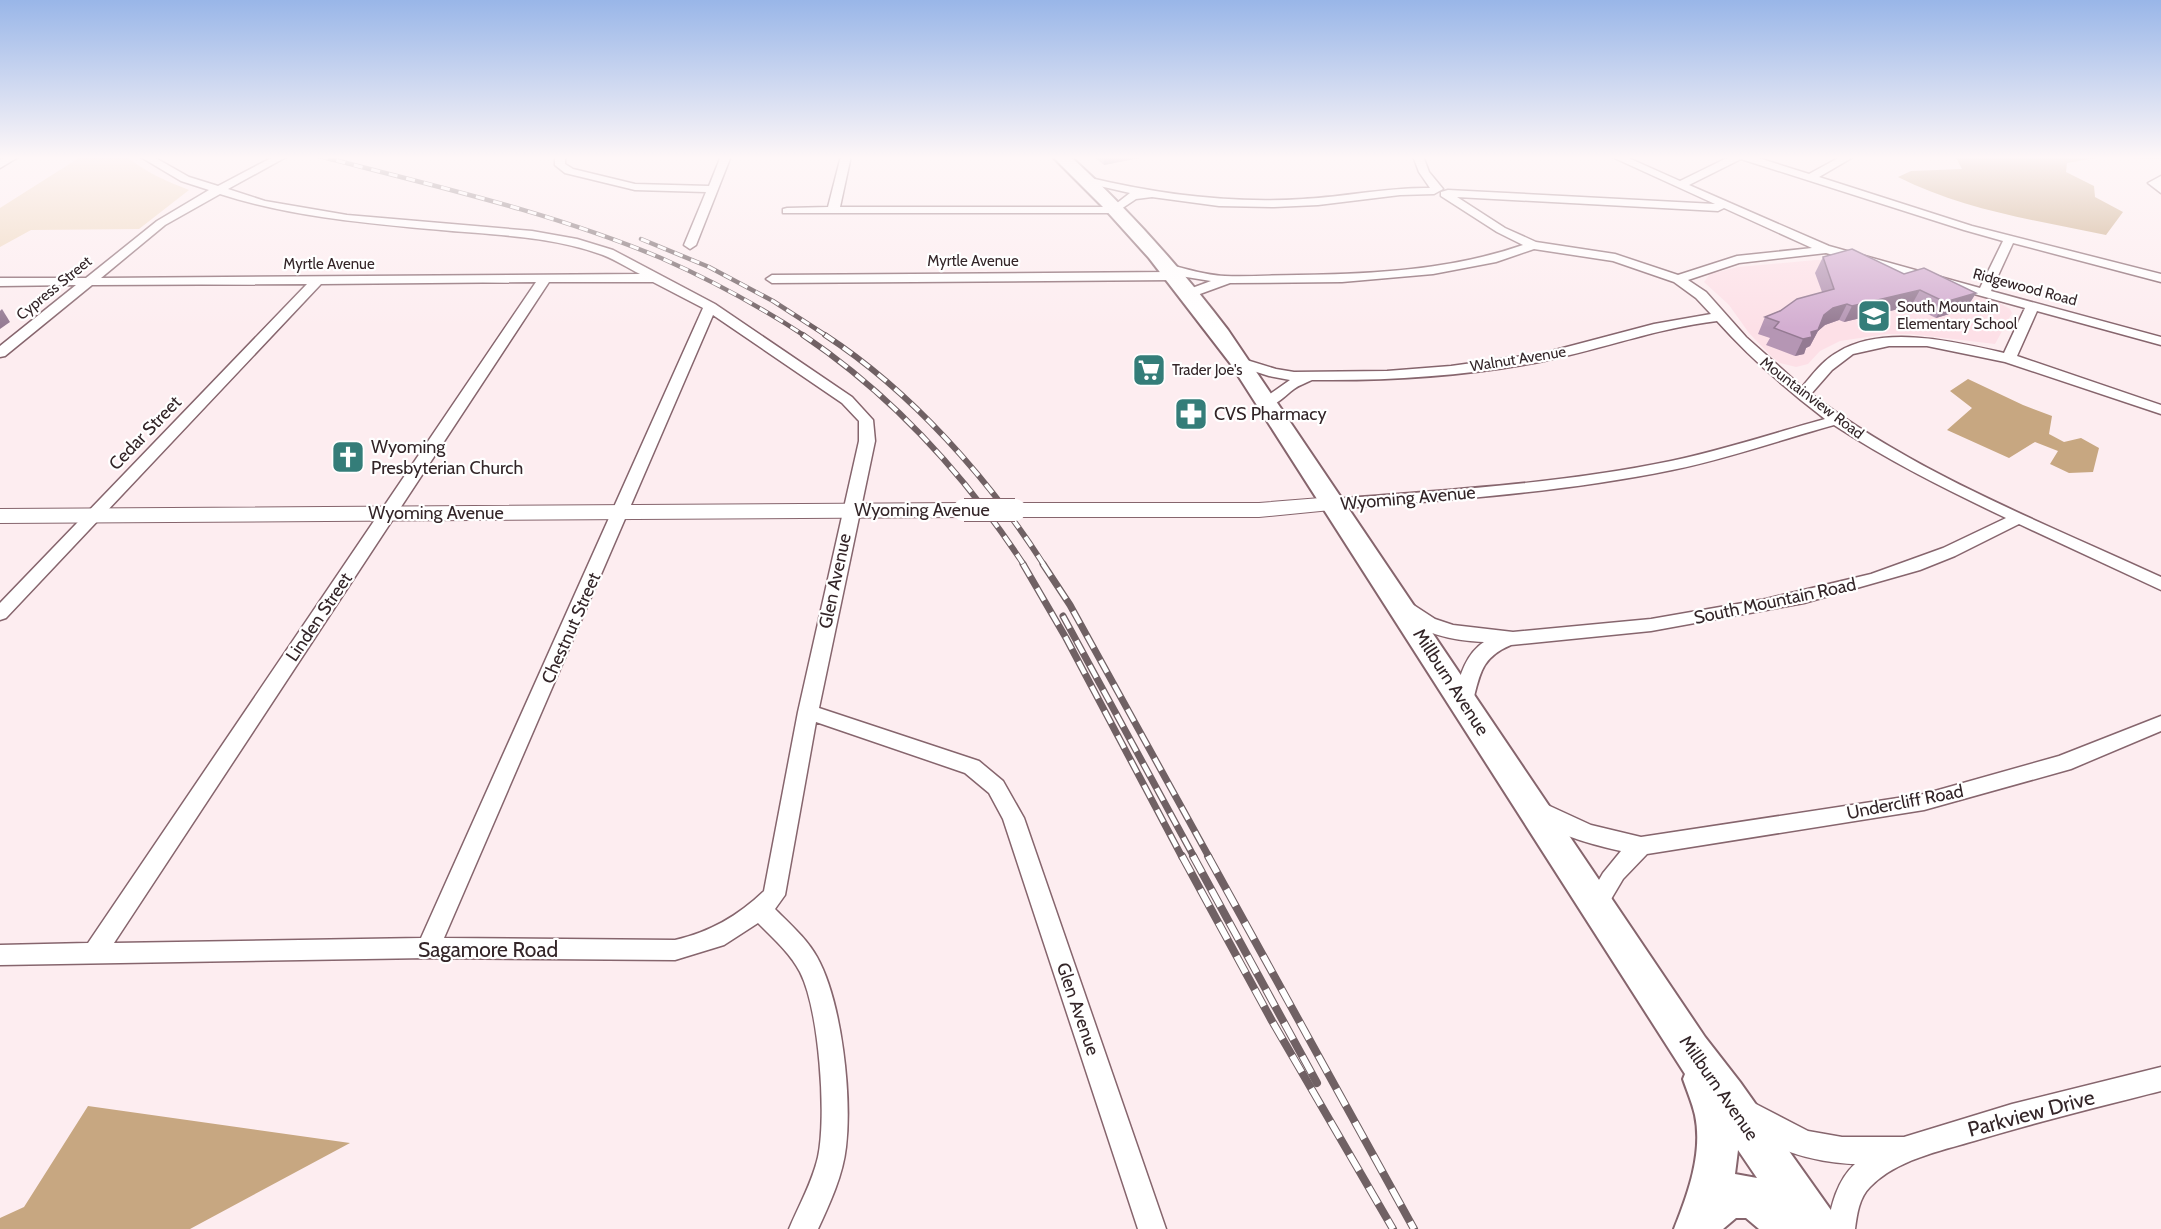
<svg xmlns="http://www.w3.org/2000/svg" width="2161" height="1229" font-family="Cabin,sans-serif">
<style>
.built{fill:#fde0e7}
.green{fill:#eed6bb}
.forest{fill:#c7a781}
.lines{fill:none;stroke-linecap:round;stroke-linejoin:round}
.street-casing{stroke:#86656d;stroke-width:3}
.secondary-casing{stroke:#86656d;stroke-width:2}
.primary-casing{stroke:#86656d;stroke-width:4}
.street{fill:#fff;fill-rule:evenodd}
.secondary{fill:#fff;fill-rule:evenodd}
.primary{fill:#fff;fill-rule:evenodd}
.rail-far3-casing{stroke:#706164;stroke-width:4.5}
.rail-far2-casing{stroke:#706164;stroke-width:6}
.rail-far1-casing{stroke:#706164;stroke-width:7}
.rail-casing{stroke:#706164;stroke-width:8}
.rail-far3{stroke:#fff;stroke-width:3;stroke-dasharray:9;stroke-linecap:butt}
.rail-far2{stroke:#fff;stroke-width:4;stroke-dasharray:11;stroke-linecap:butt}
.rail-far1{stroke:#fff;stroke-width:4.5;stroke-dasharray:14;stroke-linecap:butt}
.rail{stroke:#fff;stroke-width:6;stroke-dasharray:19;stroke-linecap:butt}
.secondary-bridge-casing{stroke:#86656d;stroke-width:24;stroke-linecap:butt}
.secondary-bridge{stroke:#fff;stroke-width:22}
.wall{fill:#b596b4}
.shaded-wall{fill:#947a92}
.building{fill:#d3aed1;stroke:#947a92;stroke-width:1.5}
.labels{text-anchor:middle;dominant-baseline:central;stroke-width:4.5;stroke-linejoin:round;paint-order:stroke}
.far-street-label{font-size:15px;fill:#332528;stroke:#fff}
.far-poi-label{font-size:15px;fill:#332528;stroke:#fff;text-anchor:start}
.poi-label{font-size:18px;fill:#332528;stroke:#fff;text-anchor:start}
.street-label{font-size:18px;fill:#332528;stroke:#fff}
.near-street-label{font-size:21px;fill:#332528;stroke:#fff}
</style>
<rect width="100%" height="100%" fill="#fdedf0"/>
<polygon class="built" points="1816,260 1840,261 1996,301 2010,309 2012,313 1995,344 1910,334 1887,334 1840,341 1820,351 1808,364 1796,367 1780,363 1772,357 1749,333 1729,305 1704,282 1710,274 1738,267"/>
<path class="green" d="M82,156h44c19,16 40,25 63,34l-50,39 -108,1 -31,17v-39z"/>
<g class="forest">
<path d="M1955,156h206v3l-60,-2 -34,6 -1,9 28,14 1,11 28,15 -17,23c-71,-15 -143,-25 -208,-58l13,-6 51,-2z"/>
<polygon points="1968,379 2023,405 2052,416 2049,434 2064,442 2081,438 2099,448 2093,472 2069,473 2050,464 2058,451 2035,442 2009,458 1947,430 1972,408 1950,391"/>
<polygon points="88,1106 350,1143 190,1229 0,1229 0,1218 24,1207"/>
</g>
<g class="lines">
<g class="street-casing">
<g id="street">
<polygon points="7,156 20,156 0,168 0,160"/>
<path d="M139,156h13l37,21 29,9 57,-30h13l-60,33 37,12 82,14 185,16 45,8 36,11 102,54 137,93 21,23 2,21 -56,267 160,53 24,20 21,37 142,411h-28l-135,-410 -14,-26 -24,-20 -149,-51 -31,173 -10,14c15,15 32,30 42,48 25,45 35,139 29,190 -3,28 -16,56 -28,82h-29c10,-24 23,-46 29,-72 9,-41 1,-148 -18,-185 -10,-19 -27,-34 -42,-49l-34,22 -49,15 -247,-2 -428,7v-20l88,-2 448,-661 -215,2 -315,334 -6,2v-17l307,-319 -215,1 -87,71 -5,1v-11l76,-61 -76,1v-8h86l71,-57 52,-31 -28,-9zM220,194c72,23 146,29 221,36 53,5 111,6 162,25 13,5 25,13 37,19l-539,4 64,-53zM549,282h104l50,26 -282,630 -307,5zM713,315l129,88 17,18v20l-61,271 -34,179c-26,25 -54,41 -89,49l-231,-2z"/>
<polygon points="555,156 565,156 565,164 573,169 635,184 709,186 721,156 731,156 696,245 690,249 684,245 706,192 635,190 565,173 555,165"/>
<path d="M841,156h10l-11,51h272l18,-14 -48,-11 -1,-2 5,-3c71,17 144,27 217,22 43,-2 84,-12 127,-11l-11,-16 -6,-16h10l6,16 14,17 -9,5 -34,1 -82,10 -44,2 -55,-1 -67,-9 -16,2 -21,14h-332v-4l4,-1 41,-1z"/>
<path d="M1610,156h14l56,25 51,-25h21l57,18 33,-18h13l-36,21 153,49 189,48v8l-148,-39 -22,48 170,46v8l-124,-34 -20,45 144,49v9l-156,-52 -78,-16h-38l-36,8 -21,16 -21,24c105,80 231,128 350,183v13l-142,-66 -64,32 -35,14 -116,33 -153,28 -140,14c-29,12 -31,28 -38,56l-3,5 -7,2 -7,-2 -3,-5c6,-21 11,-46 31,-59 -27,-1 -71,-8 -87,-34l3,-4h12l23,15 18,6 60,7 138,-13 115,-20 105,-25 72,-26 63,-30c-59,-28 -117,-57 -172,-93 -54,15 -107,34 -162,45 -112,23 -226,30 -339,39l-8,-5 8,-5c113,-9 227,-15 338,-38 52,-11 103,-28 154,-42 -39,-30 -75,-61 -108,-98 -59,7 -115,28 -173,40 -76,15 -155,20 -232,19 -6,3 -13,5 -18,9 -10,7 -18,19 -31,16l-2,-3 2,-3 27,-19 -21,-4 -34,-11 -2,-3 7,-4 36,11 18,3 93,-1 64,-5 93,-13 110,-29 57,-10 -15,-16 -22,-16 -61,-21 -79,-12 -38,13 -63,12 -91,8 -112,1 -41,15 -5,-1 -1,-3 1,-3 27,-10 -31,-5 -6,4 -402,3 -6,-4 6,-4 396,-3 -7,-4 6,-4c19,5 38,11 58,12 24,1 49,-1 73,-1 75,-1 153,-5 225,-30l-26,-13 -56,-36v-4l7,-2 267,14zM1741,159l223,71 39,11 -23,47 -151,-42 -140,-61zM1457,197l261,14 6,-3 88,40 -75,8 -59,19 -63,-21 -79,-12 -31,-14zM1826,253l199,55 -21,45c-48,-11 -120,-29 -166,-1 -15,8 -25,22 -36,35l-56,-50 -40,-45 -18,-12 51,-17z"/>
<polygon points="2161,176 2161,193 2148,183"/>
<path d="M2161,716v15l-90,38 -147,41 -277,44 -24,25 -19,32 -8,3 -8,-3 -3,-7 18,-31 18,-22c-23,-5 -80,-19 -91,-40l4,-6 7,-3 50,23 50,12 283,-43 135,-38z"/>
<path d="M2161,1067v24c-63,16 -125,31 -187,50 -34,10 -78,19 -104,46 -11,11 -13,27 -15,42h-28c4,-23 10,-49 28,-65 -33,-1 -100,-14 -114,-48l4,-9 9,-4 54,28 34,6h62l108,-33z"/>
</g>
</g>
<g class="secondary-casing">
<g id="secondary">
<polygon points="1333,497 1341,499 1344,504 1341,509 1259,517 1015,517 1007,515 1003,510 1007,505 1015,503 1259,503"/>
<polygon points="964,503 972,505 976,510 972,515 964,517 0,523 0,509"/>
</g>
</g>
<g class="primary-casing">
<path id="primary" d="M1052,156h18c58,53 110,111 158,174l477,707 35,45 93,131 6,16h-80l-13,-11h-10l-13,11h-49c14,-35 29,-76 21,-114 -3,-13 -8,-24 -12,-36l2,-5 -455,-711 -81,-105 -46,-51zM1738,1150l19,28 -22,-4z"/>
</g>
<use href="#street" class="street"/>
<use href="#secondary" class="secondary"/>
<use href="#primary" class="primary"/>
<g class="rail-far3-casing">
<g id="rail-far3">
<path d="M319,156c115,30 232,56 342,102 50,22 98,48 144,78"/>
<polyline points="641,239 709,267 773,301 827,336"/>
</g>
</g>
<g class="rail-far2-casing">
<g id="rail-far2">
<path d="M803,335c89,60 162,140 221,230"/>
<path d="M825,335c86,56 164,144 219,230"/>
</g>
</g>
<g class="rail-far1-casing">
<g id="rail-far1">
<polyline points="1023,564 1066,638 1182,857"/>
<polyline points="1043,564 1070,605 1209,857"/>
<polyline points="1063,616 1194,857"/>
</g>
</g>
<g class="rail-casing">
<g id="rail">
<polyline points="1182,856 1272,1021 1393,1229"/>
<polyline points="1193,856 1317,1083"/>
<polyline points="1208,856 1414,1229"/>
</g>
</g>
<use href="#rail-far3" class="rail-far3"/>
<use href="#rail-far2" class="rail-far2"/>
<use href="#rail-far1" class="rail-far1"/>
<use href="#rail" class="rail"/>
<g class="secondary-bridge-casing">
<polyline id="secondary-bridge" points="964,510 1015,510"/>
</g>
<use href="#secondary-bridge" class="secondary-bridge"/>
</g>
<g class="wall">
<polygon points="1093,156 1144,156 1144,157 1104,165"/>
<polygon points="1823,257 1904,274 1976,293 1966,309 1936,318 1911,306 1844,322 1839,320 1825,325 1818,331 1810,346 1806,348 1804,354 1795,356 1766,345 1770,338 1758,334 1765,317 1822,292 1815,273"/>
</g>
<g class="shaded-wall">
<polygon points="1104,156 1144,156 1144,157 1104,165"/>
<polygon points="1920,290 1911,306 1844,322 1852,306"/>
<polygon points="1976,293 1966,309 1936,318 1945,302"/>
<polygon points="1847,304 1839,320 1825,325 1818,331 1810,346 1806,348 1804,354 1795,356 1803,339 1811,332 1824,315 1833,308"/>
<polygon points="2,309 10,322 0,329 0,311"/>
</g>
<polygon class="building" points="1852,249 1904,274 1924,268 1976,293 1945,302 1920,290 1852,306 1847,304 1833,308 1824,315 1818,330 1811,332 1812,337 1803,339 1774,328 1779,322 1765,317 1780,311 1797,299 1834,289 1823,257"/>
<linearGradient id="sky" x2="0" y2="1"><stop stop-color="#99b6e8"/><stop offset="0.48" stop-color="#fef7f8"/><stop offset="1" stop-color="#fef7f8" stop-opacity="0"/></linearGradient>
<rect width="2161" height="328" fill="url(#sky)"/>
<defs>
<g id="school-square" transform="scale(1.725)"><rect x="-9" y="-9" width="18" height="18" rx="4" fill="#347d79" stroke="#fff"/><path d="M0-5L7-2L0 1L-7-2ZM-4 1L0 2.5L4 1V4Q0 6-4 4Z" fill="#fff"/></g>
<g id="supermarket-square" transform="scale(1.725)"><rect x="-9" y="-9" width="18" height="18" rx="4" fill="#347d79" stroke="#fff"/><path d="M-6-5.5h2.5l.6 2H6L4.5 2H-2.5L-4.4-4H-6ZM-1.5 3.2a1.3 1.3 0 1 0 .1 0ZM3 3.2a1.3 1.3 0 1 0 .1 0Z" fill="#fff"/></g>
<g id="pharmacy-square" transform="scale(1.725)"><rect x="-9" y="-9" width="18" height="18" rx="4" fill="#347d79" stroke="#fff"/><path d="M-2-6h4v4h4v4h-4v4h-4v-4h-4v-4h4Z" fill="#fff"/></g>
<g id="church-square" transform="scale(1.725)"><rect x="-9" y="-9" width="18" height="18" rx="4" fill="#347d79" stroke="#fff"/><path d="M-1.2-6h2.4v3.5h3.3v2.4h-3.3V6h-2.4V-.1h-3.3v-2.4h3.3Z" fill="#fff"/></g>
</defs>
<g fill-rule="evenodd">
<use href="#school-square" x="1874" y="316"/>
<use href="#supermarket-square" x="1149" y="370"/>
<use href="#pharmacy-square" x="1191" y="414"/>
<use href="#church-square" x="348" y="457"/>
</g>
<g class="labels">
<g class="far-street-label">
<text x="973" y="261">Myrtle Avenue</text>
<text x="329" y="264">Myrtle Avenue</text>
<text transform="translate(2025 287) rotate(15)">Ridgewood Road</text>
<text transform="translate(54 288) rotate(-39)">Cypress Street</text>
<text transform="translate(1518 359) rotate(-9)">Walnut Avenue</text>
<text transform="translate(1812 398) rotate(37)">Mountainview Road</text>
</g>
<g class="far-poi-label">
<text x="1897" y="307">South Mountain<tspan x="1897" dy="17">Elementary School</tspan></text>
<text x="1172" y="370">Trader Joe's</text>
</g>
<g class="poi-label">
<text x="1214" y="414">CVS Pharmacy</text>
<text x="371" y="447">Wyoming<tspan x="371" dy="21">Presbyterian Church</tspan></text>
</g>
<g class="street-label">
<text transform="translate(145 433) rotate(-46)">Cedar Street</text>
<text transform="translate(1408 498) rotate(-5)">Wyoming Avenue</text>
<text x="922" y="510">Wyoming Avenue</text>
<text x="436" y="513">Wyoming Avenue</text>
<text transform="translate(835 581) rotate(-78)">Glen Avenue</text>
<text transform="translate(1775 601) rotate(-12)">South Mountain Road</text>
<text transform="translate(319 617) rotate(-56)">Linden Street</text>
<text transform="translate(571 628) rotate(-66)">Chestnut Street</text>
<text transform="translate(1451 682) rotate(57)">Millburn Avenue</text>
<text transform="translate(1905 802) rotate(-11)">Undercliff Road</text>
<text transform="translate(1078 1009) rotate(71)">Glen Avenue</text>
<text transform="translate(1719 1088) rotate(55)">Millburn Avenue</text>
</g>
<g class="near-street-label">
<text x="488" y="949">Sagamore Road</text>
<text transform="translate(2031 1113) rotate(-15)">Parkview Drive</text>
</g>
</g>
</svg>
